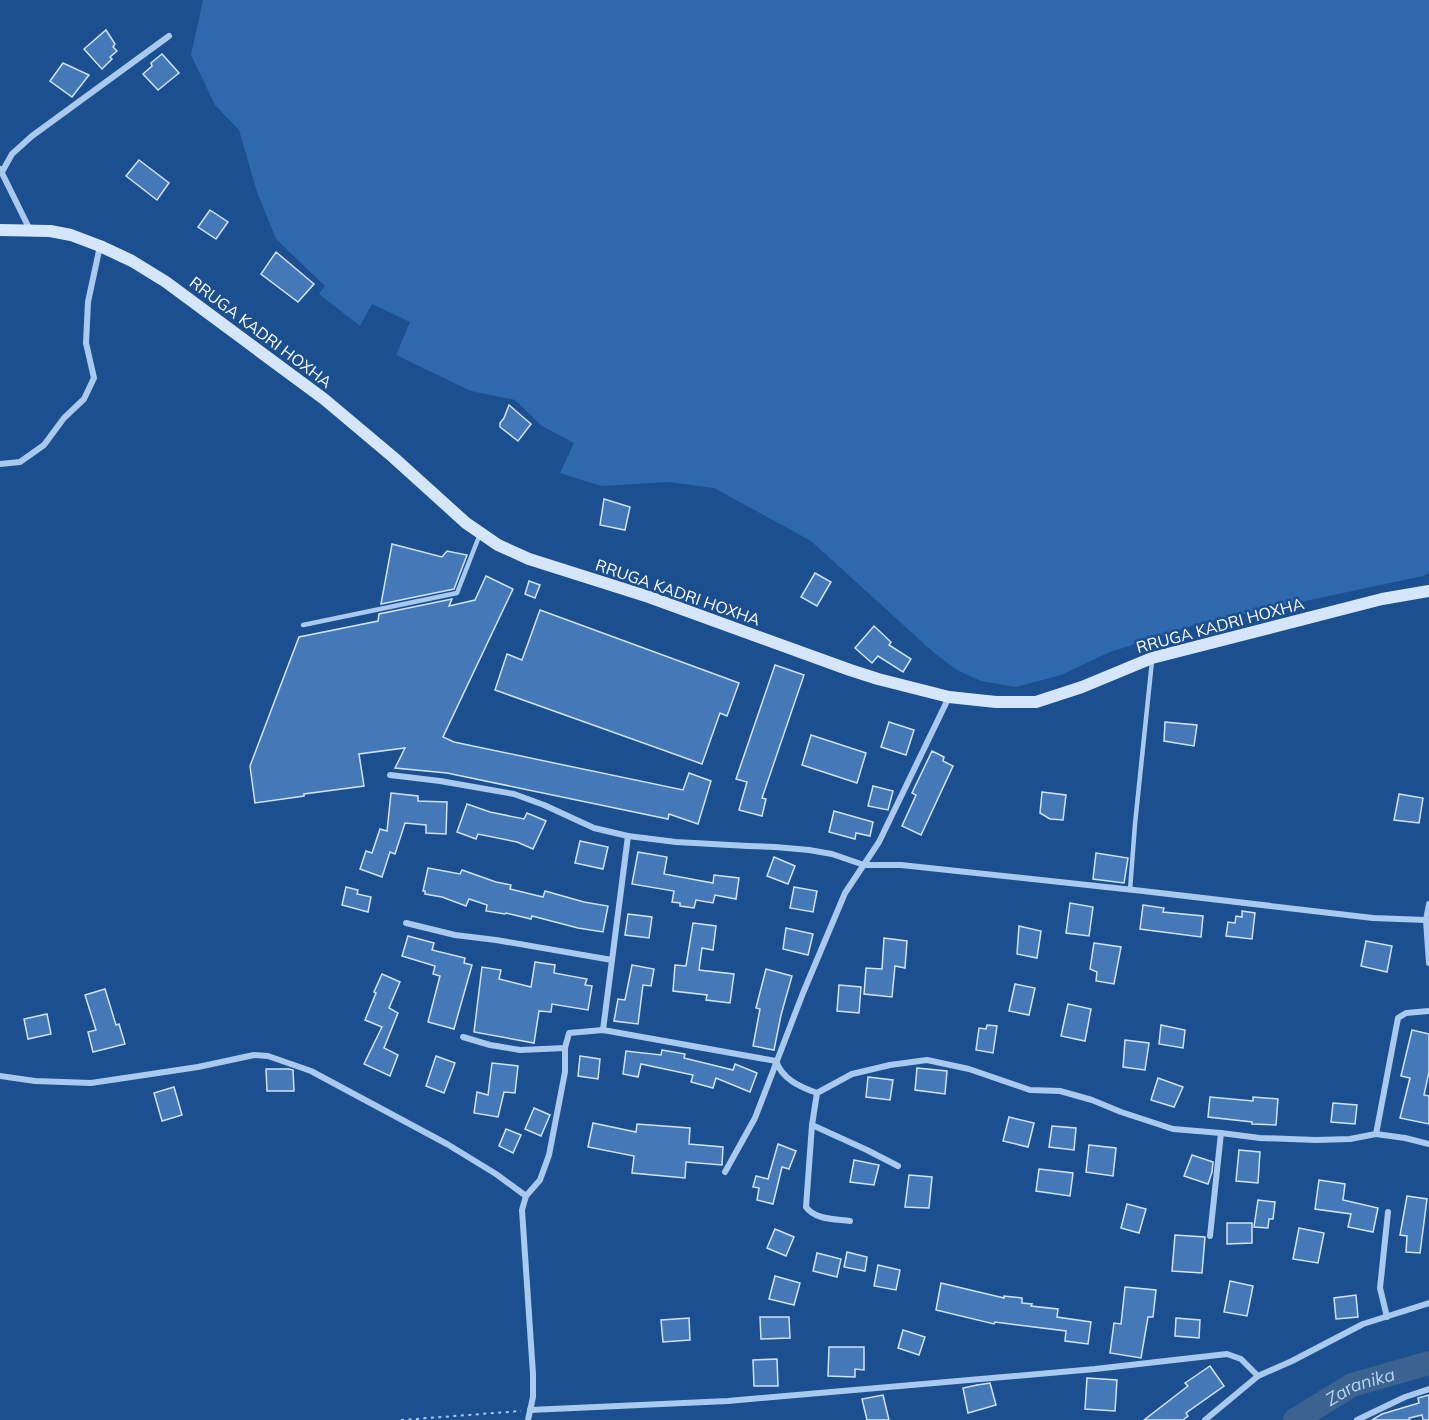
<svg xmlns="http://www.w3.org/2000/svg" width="1429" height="1420" font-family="Mulish,sans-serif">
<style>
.green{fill:#2e69ad}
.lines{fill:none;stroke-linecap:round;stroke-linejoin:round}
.river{stroke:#3c6290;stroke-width:24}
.building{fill:#4478b7;stroke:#cfe3fa;stroke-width:1.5}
.path{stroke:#a9c9ee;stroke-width:2;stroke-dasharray:3 4.5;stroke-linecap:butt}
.service{stroke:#a9c9ee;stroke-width:4.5}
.minor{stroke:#a9c9ee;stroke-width:6}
.secondary{stroke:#d6e6fa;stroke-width:12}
.labels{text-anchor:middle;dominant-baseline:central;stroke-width:5;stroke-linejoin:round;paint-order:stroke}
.street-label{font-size:16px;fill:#fff;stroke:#1b4f8f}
.water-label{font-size:18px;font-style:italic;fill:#b5d3f5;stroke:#1b4f8f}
</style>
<rect width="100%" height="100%" fill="#1b4f8f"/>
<polygon class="green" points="203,0 1429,0 1429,573 1423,576 1201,623 1110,652 1061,675 1016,687 981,681 957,670 933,652 811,541 714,488 668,482 601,486 560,473 574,443 542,426 515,400 471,391 396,355 410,322 372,304 360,326 319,294 325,286 276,239 257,192 239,130 215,105 191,55"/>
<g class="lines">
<path class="river" id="s1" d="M1295,1420l57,-35 77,-22"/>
</g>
<g class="building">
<polygon points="106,30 115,44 113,47 117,51 110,57 112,59 102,69 84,49"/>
<polygon points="162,54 179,73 158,90 143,74 152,66 151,63"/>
<polygon points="63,63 89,75 72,97 50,81"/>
<polygon points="139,160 169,183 157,200 126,176"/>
<polygon points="210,210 228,222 216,239 198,227"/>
<polygon points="276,252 314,284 298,302 261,274"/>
<polygon points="509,405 531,424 518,441 500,427 500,423 504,418"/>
<polygon points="604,499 630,507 625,530 600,525"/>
<polygon points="392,544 442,557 447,551 467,555 454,589 381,604"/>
<polygon points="815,573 831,582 817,606 801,597"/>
<polygon points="486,576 513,589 443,737 454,742 683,790 689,773 711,781 698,824 669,814 668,819 447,773 395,768 405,748 359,754 364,786 304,794 304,796 255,803 250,766 299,637 378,621 379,614 452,599 449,606 475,600"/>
<polygon points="529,581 540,585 535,598 525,594"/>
<polygon points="540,610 739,683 727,716 720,713 702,764 495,690 507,654 522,660"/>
<polygon points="874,626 891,642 889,645 911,659 903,672 878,656 872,663 855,648"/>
<polygon points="775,665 804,675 762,798 766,799 762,816 739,810 747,782 736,779"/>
<polygon points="889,722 914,730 906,755 881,747"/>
<polygon points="1165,722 1197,725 1194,746 1164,741"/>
<polygon points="811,735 866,753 857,783 802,765"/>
<polygon points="932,751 944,757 943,761 953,766 921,835 902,826 916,795 912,793"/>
<polygon points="873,786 893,791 888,810 868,806"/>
<polygon points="1042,792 1066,795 1063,820 1050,819 1040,813"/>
<polygon points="391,793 418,796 418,801 447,802 446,834 426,833 426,825 405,823 395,854 390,852 382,877 360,869 366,851 372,853 380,829 387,831"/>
<polygon points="1399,794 1423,798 1419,823 1394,820"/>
<polygon points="467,804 490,812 524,819 527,813 546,821 533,849 517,842 478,834 476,839 457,832"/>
<polygon points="834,811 873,822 870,836 856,833 855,839 829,832"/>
<polygon points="580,841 608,847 603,869 575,863"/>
<polygon points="638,852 667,857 664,874 713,883 714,875 739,878 736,899 715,895 713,903 696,900 694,908 680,906 680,903 672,902 674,891 632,884"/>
<polygon points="1096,853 1128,858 1124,883 1093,879"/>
<polygon points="774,857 795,866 788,884 767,876"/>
<polygon points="428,868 460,874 462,870 496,882 511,885 510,889 543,897 545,891 584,902 608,906 603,932 578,928 532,916 531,919 506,913 505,914 486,911 487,905 469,899 466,906 442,897 425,894 425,891 423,891"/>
<polygon points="346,887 358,890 357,894 371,897 368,912 342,905"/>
<polygon points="794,887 817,891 813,912 790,908"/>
<polygon points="1070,903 1093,907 1089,936 1066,933"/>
<polygon points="1143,905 1164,908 1163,912 1203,916 1201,937 1140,929"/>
<polygon points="1242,911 1255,913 1252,939 1226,936 1228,922 1235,923 1236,916 1242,917"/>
<polygon points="628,914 652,917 649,938 625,935"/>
<polygon points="693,923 716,926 713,950 702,948 699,970 734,974 730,1003 706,1000 707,995 673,991 675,965 686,966"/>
<polygon points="1019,926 1041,931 1037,958 1017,954"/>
<polygon points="786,928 813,934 808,955 783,949"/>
<polygon points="408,936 434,943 432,950 465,958 464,963 472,965 454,1029 428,1022 440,976 433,974 435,966 402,956"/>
<polygon points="884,938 907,941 905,968 895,966 892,997 864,994 866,968 882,969"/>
<polygon points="1366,941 1392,946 1387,972 1361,966"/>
<polygon points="1094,943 1121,947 1114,984 1096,981 1097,972 1090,969"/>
<polygon points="535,962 555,965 554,973 587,979 585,985 592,986 588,1010 552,1004 551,1012 539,1011 534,1043 474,1032 482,967 501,970 499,979 531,987"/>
<polygon points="632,965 654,969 651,986 643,985 638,1024 614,1021 618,999 625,1000"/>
<polygon points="766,969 792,976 781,1015 774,1050 753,1046 760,1009 756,1008"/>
<polygon points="382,974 400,982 389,1008 398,1013 384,1048 398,1055 390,1076 364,1064 382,1027 365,1020 376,993 374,992"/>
<polygon points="1015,984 1035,988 1029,1015 1009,1011"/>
<polygon points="839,985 861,987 859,1013 837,1011"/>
<polygon points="105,989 116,1025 119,1024 125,1044 93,1052 88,1032 96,1030 85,995"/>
<polygon points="1068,1004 1091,1009 1085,1041 1061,1036"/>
<polygon points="47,1014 51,1034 28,1039 24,1019"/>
<polygon points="987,1025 997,1026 993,1053 976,1050 979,1028 986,1029"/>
<polygon points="1161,1025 1185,1030 1183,1048 1159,1044"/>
<polygon points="1412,1030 1429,1034 1429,1072 1424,1095 1429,1096 1429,1124 1400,1118 1410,1078 1401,1076"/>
<polygon points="1125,1040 1149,1043 1145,1070 1123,1067"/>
<polygon points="662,1050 685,1054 684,1058 733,1070 735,1064 757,1073 750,1092 716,1078 713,1088 691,1082 693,1075 641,1064 638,1077 623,1074 626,1051 661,1055"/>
<polygon points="436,1056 455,1063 444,1093 426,1086"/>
<polygon points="580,1056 600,1059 598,1079 578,1076"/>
<polygon points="492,1063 518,1066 515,1093 504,1092 498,1117 474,1113 477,1092 488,1095"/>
<polygon points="917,1068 947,1071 945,1094 915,1090"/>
<polygon points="266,1069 289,1069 293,1070 294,1091 267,1091"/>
<polygon points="868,1077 893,1080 890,1100 866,1097"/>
<polygon points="1158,1078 1183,1087 1174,1107 1151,1100"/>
<polygon points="174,1087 182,1115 162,1121 154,1093"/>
<polygon points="1210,1097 1253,1101 1253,1097 1278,1099 1276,1125 1252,1124 1252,1122 1208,1117"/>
<polygon points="1333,1103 1357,1105 1355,1124 1331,1122"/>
<polygon points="534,1108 550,1115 541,1136 525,1129"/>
<polygon points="1009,1117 1034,1123 1028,1147 1003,1141"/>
<polygon points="593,1123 636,1132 637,1124 690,1128 689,1144 723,1147 722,1165 686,1162 685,1178 632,1173 634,1156 588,1147"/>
<polygon points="1052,1126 1076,1128 1074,1150 1049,1147"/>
<polygon points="506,1129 521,1135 513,1153 499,1146"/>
<polygon points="778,1144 796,1151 789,1169 782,1167 773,1204 757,1200 759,1188 753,1187 756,1176 768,1179"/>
<polygon points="1089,1145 1116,1148 1113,1176 1086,1172"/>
<polygon points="1239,1150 1260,1152 1258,1183 1236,1181"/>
<polygon points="1192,1155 1213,1162 1212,1172 1208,1184 1184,1176"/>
<polygon points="854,1160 879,1165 874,1185 850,1182"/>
<polygon points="1039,1169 1073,1173 1070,1196 1036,1191"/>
<polygon points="909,1175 932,1177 929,1208 905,1207"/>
<polygon points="1319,1180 1345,1184 1343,1200 1378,1208 1373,1232 1348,1227 1351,1214 1315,1209"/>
<polygon points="1407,1196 1427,1199 1420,1253 1406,1252 1407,1236 1400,1235"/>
<polygon points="1258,1200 1275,1202 1273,1219 1269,1219 1268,1228 1254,1227"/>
<polygon points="1127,1204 1146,1209 1139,1233 1121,1228"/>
<polygon points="1227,1223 1252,1223 1252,1243 1227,1244"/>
<polygon points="1299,1228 1324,1233 1318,1263 1293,1259"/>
<polygon points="775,1229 794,1237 786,1256 767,1248"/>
<polygon points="1175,1235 1205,1237 1202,1273 1172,1271"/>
<polygon points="847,1252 867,1257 865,1271 844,1267"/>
<polygon points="817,1253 841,1259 837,1277 813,1271"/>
<polygon points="878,1265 900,1270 896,1290 874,1286"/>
<polygon points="775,1276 800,1283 794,1305 769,1299"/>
<polygon points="1230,1281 1253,1286 1247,1316 1224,1312"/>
<polygon points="941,1283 1004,1298 1004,1296 1022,1298 1022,1303 1032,1304 1031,1306 1058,1309 1057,1317 1091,1322 1088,1344 1065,1341 1066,1331 995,1322 994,1324 936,1310"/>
<polygon points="1125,1287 1156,1290 1153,1317 1148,1317 1141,1358 1110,1353 1114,1323 1121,1324"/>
<polygon points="1356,1295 1358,1317 1336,1319 1334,1298"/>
<polygon points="760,1317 789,1317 790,1338 761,1339"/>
<polygon points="689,1318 690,1340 663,1342 661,1320"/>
<polygon points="1176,1318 1200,1320 1199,1338 1175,1336"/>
<polygon points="903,1330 925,1337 919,1355 898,1348"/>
<polygon points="829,1347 864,1347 864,1370 855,1369 855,1377 828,1376"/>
<polygon points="777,1359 778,1386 754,1386 753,1360"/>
<polygon points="1210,1366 1224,1386 1186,1413 1188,1416 1183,1420 1144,1420 1188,1386 1185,1383"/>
<polygon points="1087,1378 1117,1380 1115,1411 1085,1409"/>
<polygon points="990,1383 996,1405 968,1413 963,1388 977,1385"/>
<polygon points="883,1395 889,1420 867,1420 862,1399"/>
<polygon points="1429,1395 1429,1420 1423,1420 1422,1415 1409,1418 1410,1420 1372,1420 1382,1414 1419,1403 1418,1398"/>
</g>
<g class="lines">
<polyline class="path" points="401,1420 521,1411"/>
<g class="service">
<polyline points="303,625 457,593 480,534"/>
<polyline points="1130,890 1135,824 1152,661"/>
</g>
<g class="minor">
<polyline points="0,169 30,230"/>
<polyline points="2,172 12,154 32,136 169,36"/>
<polyline points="0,464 20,462 44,445 64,418 84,399 94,378 86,343 88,302 100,246"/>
<polyline points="390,775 440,781 514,794 544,805 594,828 628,836 676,842 748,846 775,847 809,850 832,854 864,865 901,865 1143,891 1373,918 1426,920"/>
<polyline points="1429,904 1426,920 1429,963"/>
<polyline points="406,923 455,935 496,940 612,960"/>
<polyline points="1429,1011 1406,1013 1398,1018 1376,1134 1405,1138 1429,1144"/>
<polyline points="603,1030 628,836"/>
<polyline points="463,1037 490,1045 520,1050 565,1048"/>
<polyline points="0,1076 35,1081 91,1083 198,1067 254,1055 268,1056 311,1071 447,1144 496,1174 526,1196 522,1210 533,1374 533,1397 528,1420"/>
<polyline points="812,1125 867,1150 898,1166"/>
<polyline points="725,1172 755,1118 803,993 845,893 879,842 949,697"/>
<path d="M526,1196l14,-16 9,-25 16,-83v-24l4,-15 34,-3 173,31c6,18 24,26 41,32"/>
<path d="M850,1221c-14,-2 -35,-1 -44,-14l6,-82 5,-32 35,-19 38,-9 37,-5 42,9 61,21 30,1 32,9 29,12 52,17 48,4 39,5 56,2 34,-1 26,-5"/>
<polyline points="1210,1236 1221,1133"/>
<polyline points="1387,1317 1380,1288 1388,1212"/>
<polyline points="530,1410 728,1401 1095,1369 1227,1354 1241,1359 1258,1376"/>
<polyline points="1205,1420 1258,1376 1292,1361 1363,1324 1429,1303"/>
<polyline points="1357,1420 1405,1397 1429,1389"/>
</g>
<polyline class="secondary" points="0,230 50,231 71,235 100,246 132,261 166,282 324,399 393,457 466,523 498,545 529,559 649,597 850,670 878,679 949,697 996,702 1036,702 1082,687 1152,658 1382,599 1429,591"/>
</g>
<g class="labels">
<g class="street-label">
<text transform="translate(261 332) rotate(37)">RRUGA KADRI HOXHA</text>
<text transform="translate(678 592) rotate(19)">RRUGA KADRI HOXHA</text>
<text transform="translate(1220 625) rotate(-15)">RRUGA KADRI HOXHA</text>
</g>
<g class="water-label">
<text stroke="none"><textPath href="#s1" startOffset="74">Zaranika</textPath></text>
</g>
</g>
</svg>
